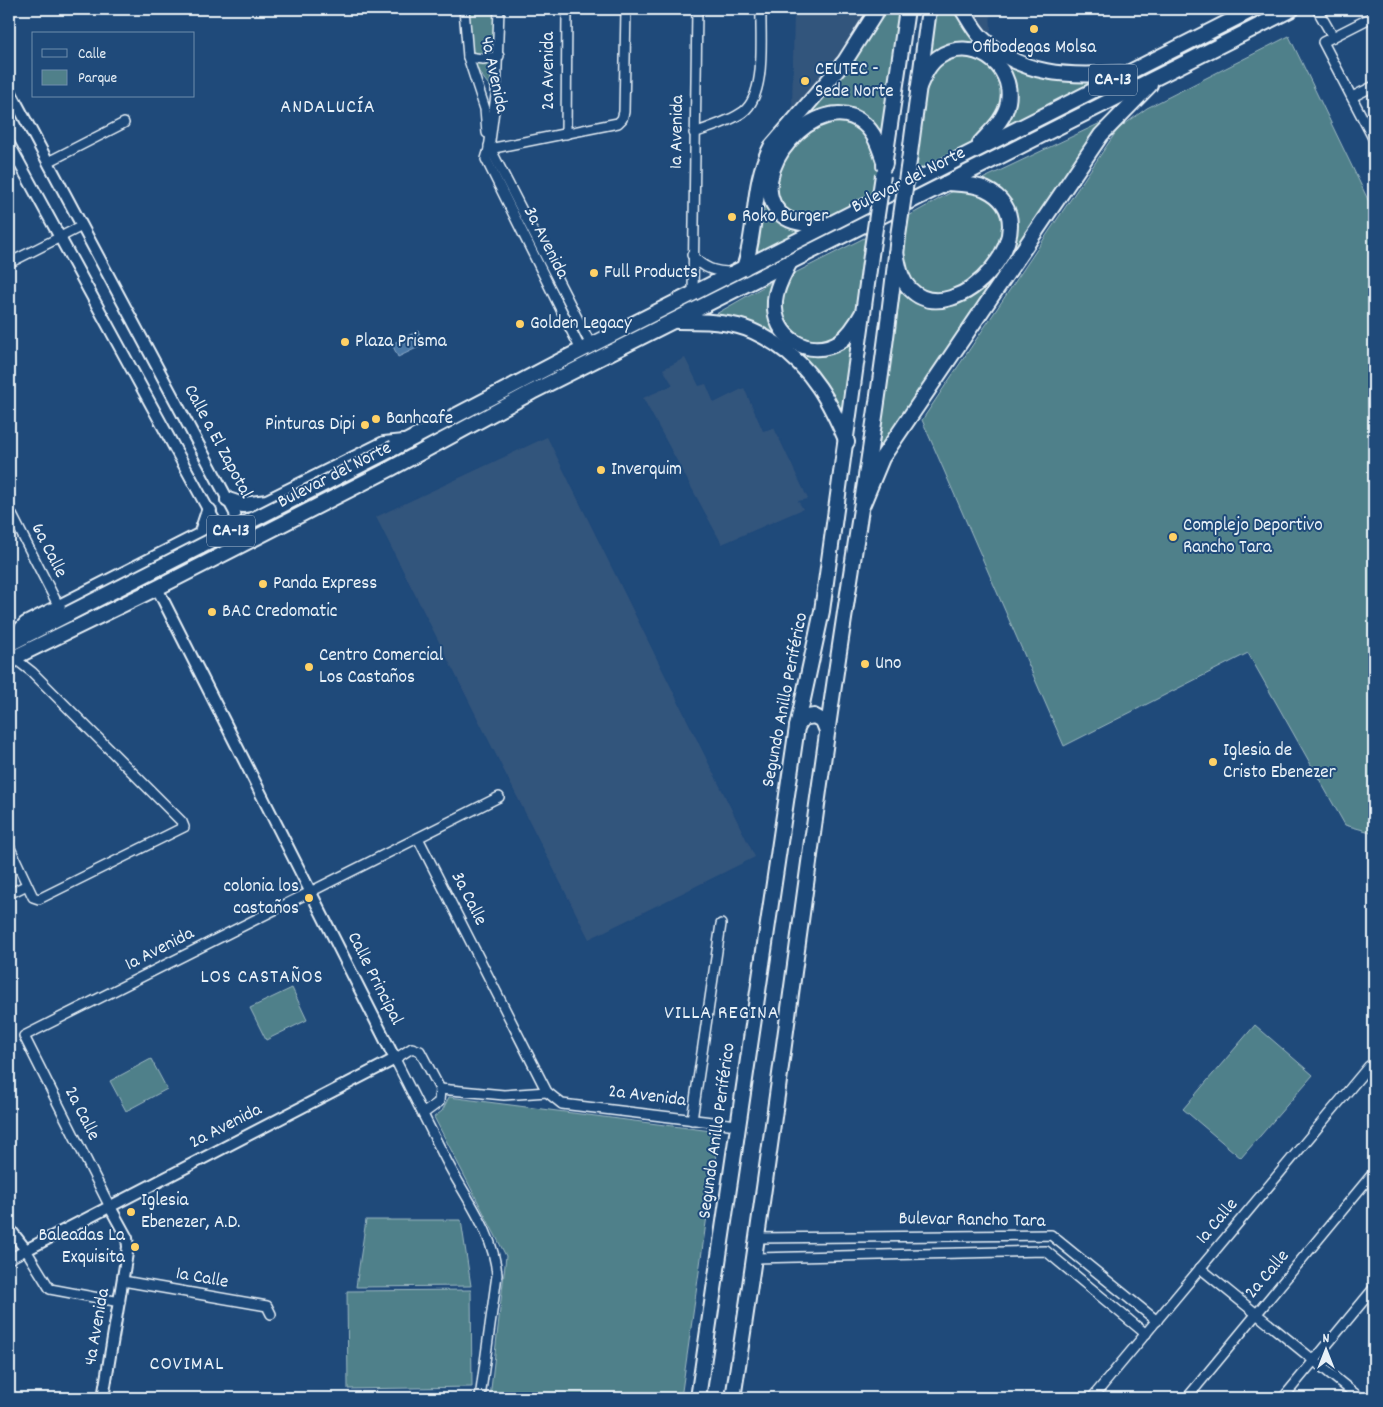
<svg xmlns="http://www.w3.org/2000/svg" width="1383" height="1407" font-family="Dekko,sans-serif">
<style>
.built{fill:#33547c}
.green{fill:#50808a;stroke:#9cb8c1}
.water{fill:#4b79a7;stroke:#8aa9c7}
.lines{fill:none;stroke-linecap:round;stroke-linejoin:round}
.minor-casing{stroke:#e8f1f8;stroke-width:12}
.tertiary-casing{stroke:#e8f1f8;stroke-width:14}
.primary-casing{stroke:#e8f1f8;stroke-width:18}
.trunk-casing{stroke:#e8f1f8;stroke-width:18}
.minor{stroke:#1f4a7a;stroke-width:9}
.tertiary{stroke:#1f4a7a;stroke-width:10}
.primary{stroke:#1f4a7a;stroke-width:14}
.trunk{stroke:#1f4a7a;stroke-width:14}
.primary-bridge-casing{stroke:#e8f1f8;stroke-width:18;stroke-linecap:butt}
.trunk-bridge-casing{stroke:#e8f1f8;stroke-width:18;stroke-linecap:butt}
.primary-bridge{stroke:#1f4a7a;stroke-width:14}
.trunk-bridge{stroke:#1f4a7a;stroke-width:14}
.poi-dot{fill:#ffd166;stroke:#1f4a7a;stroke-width:2}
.labels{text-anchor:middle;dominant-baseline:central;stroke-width:4;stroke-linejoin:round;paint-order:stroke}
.shield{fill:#1f4a7a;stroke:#acbfd2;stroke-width:1}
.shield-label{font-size:18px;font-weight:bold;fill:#e8f1f8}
.poi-label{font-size:19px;fill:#e8f1f8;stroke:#1f4a7a;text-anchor:start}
.street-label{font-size:19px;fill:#e8f1f8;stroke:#1f4a7a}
.neighbourhood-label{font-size:20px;letter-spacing:1px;fill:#e8f1f8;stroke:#1f4a7a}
</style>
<rect width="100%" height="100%" fill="#1f4a7a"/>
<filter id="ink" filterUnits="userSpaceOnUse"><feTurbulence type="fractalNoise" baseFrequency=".02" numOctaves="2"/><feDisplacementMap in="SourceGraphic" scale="10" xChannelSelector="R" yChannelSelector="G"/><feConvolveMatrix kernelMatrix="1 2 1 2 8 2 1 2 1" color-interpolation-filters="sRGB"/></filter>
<g filter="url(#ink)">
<g class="built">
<polygon points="794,9 867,9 843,51 792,112"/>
<polygon points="969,9 990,9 991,30 987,33"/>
<polygon points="685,358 699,386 706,384 714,403 744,388 763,431 774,428 808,499 798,501 803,509 722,544 643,398 673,385 663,369"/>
<polygon points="547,437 755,857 589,939 376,517"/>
</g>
<g class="green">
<polygon points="464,9 499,9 496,95 468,57"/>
<path d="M882,9h19l-19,136c-6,-16 -18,-30 -34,-32 -71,-12 -120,114 -38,114l-59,30 4,-9c3,-35 3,-69 19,-100l73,-84z"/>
<polygon points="934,9 959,9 1010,64 1108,77 992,136 1012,98 984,50 928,64"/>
<polygon points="1289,36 1374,212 1374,833 1345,825 1248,653 1064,746 922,420 1118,129 1147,108"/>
<polygon points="950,55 987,59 1005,89 1001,109 974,144 910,176 921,88 933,67"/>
<polygon points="840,118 861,126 879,162 874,194 822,221 786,214 776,202 777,169 786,150 812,126"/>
<polygon points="1111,118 869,477 897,273 907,291 967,296 1015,225 974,183"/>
<polygon points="964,185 997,201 1006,233 983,273 953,293 924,293 914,286 900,257 905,218"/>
<path d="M868,236l-11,79 -6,12 -24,17 -30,-3c-18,-26 -23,-33 -10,-64z"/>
<polygon points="775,280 771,300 798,349 855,332 843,426 799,355 709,318"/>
<polygon points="292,988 307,1020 266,1040 250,1008"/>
<polygon points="1255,1025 1313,1075 1241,1158 1183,1109"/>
<polygon points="151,1059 167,1089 126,1111 110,1081"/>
<polygon points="449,1097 719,1132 681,1398 490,1398 506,1256 434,1117 442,1111"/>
<polygon points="366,1220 461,1220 471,1286 356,1287"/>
<polygon points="471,1290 472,1387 348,1389 347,1291"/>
</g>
<polygon class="water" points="418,331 425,344 398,357 392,344"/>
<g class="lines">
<g class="minor-casing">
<g id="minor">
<polyline points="464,9 468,57 485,109 487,133"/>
<polyline points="499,9 496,95 489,149 486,159 581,350"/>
<polyline points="1317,9 1333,37"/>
<polyline points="1374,16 1323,42 1374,140"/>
<polyline points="468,57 483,59 499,56"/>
<polyline points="1352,97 1374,86"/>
<path d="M694,133c16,-6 35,-11 49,-21 24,-18 17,-76 18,-103"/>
<polyline points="566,134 567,9"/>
<polyline points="489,146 591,345"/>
<polyline points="489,149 618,123 622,119 624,112 626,9"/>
<polyline points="48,162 124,123"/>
<path d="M692,255c12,14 23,17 41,17"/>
<polyline points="9,263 82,226"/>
<polyline points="693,294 697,9"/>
<polyline points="9,509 59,607"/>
<polyline points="418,838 547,1092 562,1104 737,1125"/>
<polyline points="9,846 33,897 39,899 184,827 182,822 32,672 14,658"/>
<polyline points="9,894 27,885"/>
<polyline points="440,1089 504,1095 547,1092"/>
<path d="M424,1113l15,-11 1,-13 -20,-38 -8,-3 -17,11c17,33 33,66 50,99 19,38 49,74 52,117l-17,123"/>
<polyline points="692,1120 721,924"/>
<polyline points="110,1207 24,1036 499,797"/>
<polyline points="757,1238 1051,1235 1157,1321"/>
<polyline points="755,1258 1046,1251 1146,1334"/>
<polyline points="9,1259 26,1250 50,1289 120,1302"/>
<polyline points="1200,1268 1360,1398"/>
<polyline points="123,1281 267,1306 271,1314"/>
<polyline points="1092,1398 1369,1066 1374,1071"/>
<polyline points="1187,1398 1374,1172"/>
<polyline points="1283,1398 1374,1288"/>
</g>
</g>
<g class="tertiary-casing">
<g id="tertiary">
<polyline points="9,89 235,513 238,540"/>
<polyline points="9,144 209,511 218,526 230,536"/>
<polyline points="9,1228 26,1250 395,1059 157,588"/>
<polyline points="103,1398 128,1247 127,1238 110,1207"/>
</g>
</g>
<g class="primary-casing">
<g id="primary">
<polyline points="909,161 929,9"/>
<polyline points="884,166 907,9"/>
<polyline points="797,727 803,718 814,716 823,721 827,731"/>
<polyline points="698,1398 797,727 822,611 872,248"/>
<path d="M733,1398c35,-223 63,-448 95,-671 23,-164 53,-327 70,-491"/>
</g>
</g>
<g class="trunk-casing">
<g id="trunk">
<path d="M962,9c6,9 11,20 19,28 39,39 88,40 139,36"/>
<path d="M918,89c5,-11 10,-25 21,-32 31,-22 76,7 69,45 -3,17 -17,29 -28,41"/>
<path d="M826,225c-14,-1 -32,0 -44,-10 -43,-38 37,-131 82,-91 12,10 16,26 21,40"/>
<path d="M896,253c3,13 4,26 14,36 45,47 147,-66 75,-100 -10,-5 -25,-5 -37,-6"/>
<path d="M790,262c-6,12 -14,25 -15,39 -3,36 34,59 64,41 11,-7 18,-19 24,-30"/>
<path d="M744,268c14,-40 7,-84 27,-121l74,-86 33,-52"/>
<path d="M677,321c21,0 41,0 61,5 13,3 27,11 38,18 37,25 54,58 71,98"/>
<polyline points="394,448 562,360 1254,9"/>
<polyline points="228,500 243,505 267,502 384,444 404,442"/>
<polyline points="862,506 882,458 1101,135 1150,85"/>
<polyline points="13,642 68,614"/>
<polyline points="9,643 26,624 201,535 209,511"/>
<polyline points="9,660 157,588 390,469 532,392 1292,9"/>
</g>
</g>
<use href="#minor" class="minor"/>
<use href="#tertiary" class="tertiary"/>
<use href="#primary" class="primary"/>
<use href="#trunk" class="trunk"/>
<g class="primary-bridge-casing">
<g id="primary-bridge">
<polyline points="898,236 909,161"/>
<polyline points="872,248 883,175"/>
</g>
</g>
<g class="trunk-bridge-casing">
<polyline id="trunk-bridge" points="68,614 394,448"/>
</g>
<use href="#primary-bridge" class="primary-bridge"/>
<use href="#trunk-bridge" class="trunk-bridge"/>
</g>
</g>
<g class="poi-dot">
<circle cx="1034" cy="29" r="5"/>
<circle cx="805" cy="81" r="5"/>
<circle cx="732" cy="217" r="5"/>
<circle cx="594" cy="273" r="5"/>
<circle cx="520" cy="324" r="5"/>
<circle cx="345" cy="342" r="5"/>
<circle cx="376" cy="419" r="5"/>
<circle cx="365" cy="425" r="5"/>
<circle cx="601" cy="470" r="5"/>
<circle cx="1173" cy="537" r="5"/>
<circle cx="263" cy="584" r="5"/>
<circle cx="212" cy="612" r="5"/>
<circle cx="865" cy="664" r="5"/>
<circle cx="309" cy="667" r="5"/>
<circle cx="1213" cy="762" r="5"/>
<circle cx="309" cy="898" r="5"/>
<circle cx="131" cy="1212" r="5"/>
<circle cx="135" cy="1247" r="5"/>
</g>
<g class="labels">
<g class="shield">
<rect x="1089" y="64.5" width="48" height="31" rx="4"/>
<rect x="207" y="515.5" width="48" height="31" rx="4"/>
</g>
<g class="shield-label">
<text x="1113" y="80">CA-13</text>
<text x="231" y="531">CA-13</text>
</g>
<g class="poi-label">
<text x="1034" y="48" text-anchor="middle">Ofibodegas Molsa</text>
<text x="815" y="70">CEUTEC -<tspan x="815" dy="22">Sede Norte</tspan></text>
<text x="742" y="217">Roko Burger</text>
<text x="604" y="273">Full Products</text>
<text x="530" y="324">Golden Legacy</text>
<text x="355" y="342">Plaza Prisma</text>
<text x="386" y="419">Banhcafe</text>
<text x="355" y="425" text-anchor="end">Pinturas Dipi</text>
<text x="611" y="470">Inverquim</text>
<text x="1183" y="526">Complejo Deportivo<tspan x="1183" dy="22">Rancho Tara</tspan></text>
<text x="273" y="584">Panda Express</text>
<text x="222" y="612">BAC Credomatic</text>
<text x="319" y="656">Centro Comercial<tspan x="319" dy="22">Los Castaños</tspan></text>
<text x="875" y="664">Uno</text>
<text x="1223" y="751">Iglesia de<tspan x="1223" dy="22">Cristo Ebenezer</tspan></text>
<text x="299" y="887" text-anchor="end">colonia los<tspan x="299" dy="22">castaños</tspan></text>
<text x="141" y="1201">Iglesia<tspan x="141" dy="22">Ebenezer, A.D.</tspan></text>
<text x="125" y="1236" text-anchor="end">Baleadas La<tspan x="125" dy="22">Exquisita</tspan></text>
</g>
<g class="street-label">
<text transform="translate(549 71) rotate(-90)">2a Avenida</text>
<text transform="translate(493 75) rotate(78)">4a Avenida</text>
<text transform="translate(678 132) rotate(-89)">1a Avenida</text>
<text transform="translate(909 181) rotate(-27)">Bulevar del Norte</text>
<text transform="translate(545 243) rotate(63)">3a Avenida</text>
<text transform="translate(217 442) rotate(62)">Calle a El Zapotal</text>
<text transform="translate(335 476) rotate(-27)">Bulevar del Norte</text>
<text transform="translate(48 551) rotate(63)">6a Calle</text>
<text transform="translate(786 700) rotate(-79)">Segundo Anillo Periférico</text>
<text transform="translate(468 899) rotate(63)">3a Calle</text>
<text transform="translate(160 950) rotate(-27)">1a Avenida</text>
<text transform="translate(374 979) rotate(63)">Calle Principal</text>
<text transform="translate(647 1097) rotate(7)">2a Avenida</text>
<text transform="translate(81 1114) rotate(63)">2a Calle</text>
<text transform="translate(226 1127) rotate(-27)">2a Avenida</text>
<text transform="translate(718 1131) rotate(-82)">Segundo Anillo Periférico</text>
<text transform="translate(972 1221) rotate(1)">Bulevar Rancho Tara</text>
<text transform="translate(1218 1222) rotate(-50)">1a Calle</text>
<text transform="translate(1268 1275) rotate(-50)">2a Calle</text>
<text transform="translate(202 1279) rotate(10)">1a Calle</text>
<text transform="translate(98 1327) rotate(-80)">4a Avenida</text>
</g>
<g class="neighbourhood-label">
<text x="328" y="108">ANDALUCÍA</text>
<text x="262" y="978">LOS CASTAÑOS</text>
<text x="722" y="1014">VILLA REGINA</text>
<text x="187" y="1365">COVIMAL</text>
</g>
</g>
<rect width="1383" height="1407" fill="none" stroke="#1f4a7a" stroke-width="30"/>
<rect x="15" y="15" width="1353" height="1377" fill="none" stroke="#e8f1f8" stroke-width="2" filter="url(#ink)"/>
<rect x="32" y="32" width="162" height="65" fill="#1f4a7a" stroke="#6f8dac"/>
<rect x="42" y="49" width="25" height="8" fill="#1f4a7a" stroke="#6f8dac"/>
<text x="78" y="58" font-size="15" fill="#e8f1f8">Calle</text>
<rect x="42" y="70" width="25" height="15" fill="#50808a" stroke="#6f8dac"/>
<text x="78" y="82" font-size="15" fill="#e8f1f8">Parque</text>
<g transform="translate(1326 1350)" stroke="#1f4a7a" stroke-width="4" paint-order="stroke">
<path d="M0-4L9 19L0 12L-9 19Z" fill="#e8f1f8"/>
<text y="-8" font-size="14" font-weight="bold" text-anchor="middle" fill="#e8f1f8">N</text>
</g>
</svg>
